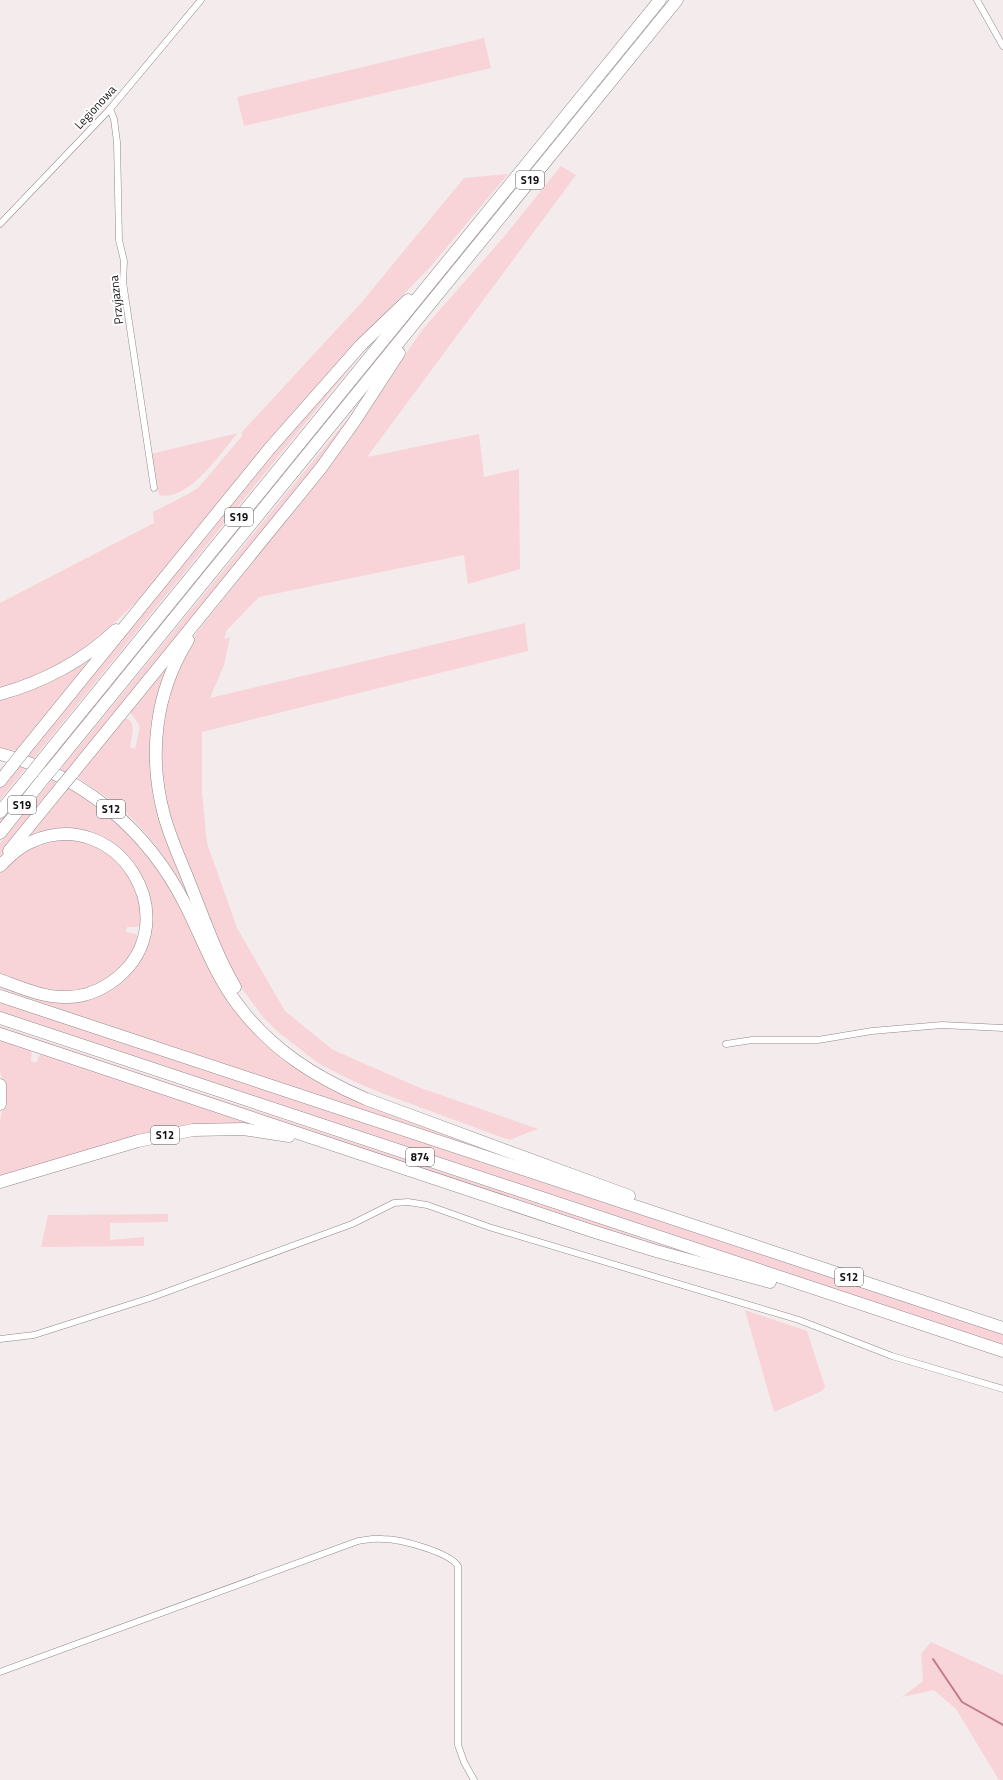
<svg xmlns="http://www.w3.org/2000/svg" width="1003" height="1780" font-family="'Titillium Web',sans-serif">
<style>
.green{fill:#f8d4d9}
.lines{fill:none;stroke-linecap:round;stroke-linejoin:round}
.stream{stroke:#c17b88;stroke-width:2}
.minor-casing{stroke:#91898a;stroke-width:7}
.motorway-casing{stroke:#91898a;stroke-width:13}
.minor{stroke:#fff;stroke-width:6}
.motorway{stroke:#fff;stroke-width:12}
.motorway-bridge-casing{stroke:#91898a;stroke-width:13;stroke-linecap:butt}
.motorway-bridge{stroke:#fff;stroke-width:12}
.labels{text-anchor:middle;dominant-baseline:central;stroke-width:4;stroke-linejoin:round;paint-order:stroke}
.shield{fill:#fff;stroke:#5b5959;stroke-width:1}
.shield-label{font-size:11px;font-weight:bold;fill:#151212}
.street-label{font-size:12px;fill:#151212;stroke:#fff}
</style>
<rect width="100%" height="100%" fill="#f4ebed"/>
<g class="green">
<polygon points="484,38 491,68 244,126 237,97"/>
<polygon points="561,166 576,175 367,457 479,434 484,477 519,469 520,569 468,584 464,555 259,597 227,630 224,639 230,637 224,665 210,698 525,623 528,651 202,732 202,792 207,843 237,928 285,1011 333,1050 418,1087 538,1129 509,1140 384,1094 353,1081 318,1063 278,1032 263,1017 243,990 227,964 165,805 159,755 169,690 182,657 197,632 318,480 423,329 503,238"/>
<path d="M508,174l-76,91 -88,91 -196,234c-48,49 -81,77 -148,98v-85l154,-80 -1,-11 37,-19 9,-6 43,-51v-4l119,-129 103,-125z"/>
<polygon points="483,225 486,227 0,825 0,818"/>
<polygon points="385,325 0,800 0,786 9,775 209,534 327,387"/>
<polygon points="372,389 336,444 0,856 0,843"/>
<path d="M238,433c-18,20 -49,69 -79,62l-8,-41z"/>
<polygon points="107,644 20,751 0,748 0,698"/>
<path d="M174,656l-22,94 44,160c-22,-42 -47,-80 -84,-109 -12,-9 -24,-16 -36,-25l46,-57c17,-3 9,20 8,28l5,2 5,-23 -10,-14z"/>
<polygon points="69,786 86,797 134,837 173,891 209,968 300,1071 517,1160 113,1028 0,988 0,983 57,1001 124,977 149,921 126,857 54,831 42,833 23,840"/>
<path d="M67,839c36,6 63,24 73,60 2,8 1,17 1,25l-4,3h-10l-1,5 10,2c4,7 -5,19 -9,25 -37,47 -79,32 -127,16v-101c20,-25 38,-29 67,-35z"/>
<polygon points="0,1000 1003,1334 1003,1345 0,1014"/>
<path d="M0,1026c201,68 402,132 604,199l45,16 48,15 -25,-5 -672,-220z"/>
<polygon points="0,1038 32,1050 31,1061 36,1063 41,1052 265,1126 227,1124 0,1178 0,1121 4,1100 4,1087 0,1070"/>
<polygon points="168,1214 168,1222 110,1223 110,1240 144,1237 144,1246 41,1247 48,1215"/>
<polygon points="745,1310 807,1331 825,1387 822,1391 774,1412"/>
<polygon points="931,1642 1003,1675 1003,1780 999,1780 956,1709 934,1690 902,1697 923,1681 921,1654"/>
</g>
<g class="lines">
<polyline class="stream" points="933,1659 962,1702 1003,1725"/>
<g class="minor-casing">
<g id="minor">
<polyline points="977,0 1003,46"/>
<polyline points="110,109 114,119 117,142 119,240 124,261 123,282 154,488"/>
<polyline points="0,224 110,109 201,0"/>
<polyline points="726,1044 752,1040 818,1040 872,1031 942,1025 1003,1028"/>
<polyline points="0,1339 34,1335 150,1298 352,1224 394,1203 408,1202 427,1205 489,1227 799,1320 892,1356 1003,1389"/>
<path d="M0,1672l358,-131c8,-1 16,-3 25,-2 17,0 66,13 75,27v179l6,17 10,18"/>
</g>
</g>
<g class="motorway-casing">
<g id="motorway">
<path d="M188,640c-33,53 -40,115 -24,175 7,26 19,50 28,74 13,33 25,67 43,98"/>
<path d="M0,694c43,-12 84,-34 116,-64"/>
<polyline points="23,752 270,448 361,345 408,300"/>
<path d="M0,754c83,21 148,76 186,152 17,34 29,69 52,99 34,45 77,72 128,94l263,97"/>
<polyline points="43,759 660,0"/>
<polyline points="55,765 677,0"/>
<polyline points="72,774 321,468 354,422 399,353"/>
<polyline points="0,781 12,766"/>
<polyline points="0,812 32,773"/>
<polyline points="0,833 44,778"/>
<polyline points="9,851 62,786"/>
<path d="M0,866c9,-9 19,-19 31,-24 86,-39 158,77 86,136 -14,11 -31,19 -50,19 -23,1 -45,-9 -67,-17"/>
<polyline points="0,996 1003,1328"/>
<polyline points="0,1018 1003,1351"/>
<polyline points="0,1034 592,1231 656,1251 770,1282"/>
<polyline points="0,1085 0,1104"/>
<polyline points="0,1182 138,1141 193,1130 243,1129 289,1136"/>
</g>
</g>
<use href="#minor" class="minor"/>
<use href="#motorway" class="motorway"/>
<g class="motorway-bridge-casing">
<g id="motorway-bridge">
<polyline points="12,766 23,752"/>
<polyline points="32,773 43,759"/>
<polyline points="44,778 55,765"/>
<polyline points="62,786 72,774"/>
</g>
</g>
<use href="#motorway-bridge" class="motorway-bridge"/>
</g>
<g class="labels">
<g class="shield">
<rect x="516" y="171" width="28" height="18" rx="3"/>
<rect x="225" y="508" width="28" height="18" rx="3"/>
<rect x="8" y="796" width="28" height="18" rx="3"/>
<rect x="97" y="800" width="28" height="18" rx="3"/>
<rect x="151" y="1126" width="28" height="18" rx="3"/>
<rect x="406" y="1148" width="28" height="18" rx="3"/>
<rect x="835" y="1268" width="28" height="18" rx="3"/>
</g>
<g class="shield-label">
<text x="530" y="180">S19</text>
<text x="239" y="517">S19</text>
<text x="22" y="805">S19</text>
<text x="111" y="809">S12</text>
<text x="165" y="1135">S12</text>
<text x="420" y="1157">874</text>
<text x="849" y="1277">S12</text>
</g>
<g class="street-label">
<text transform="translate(95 107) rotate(-47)">Legionowa</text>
<text transform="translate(116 300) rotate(-96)">Przyjazna</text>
</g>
</g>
</svg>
